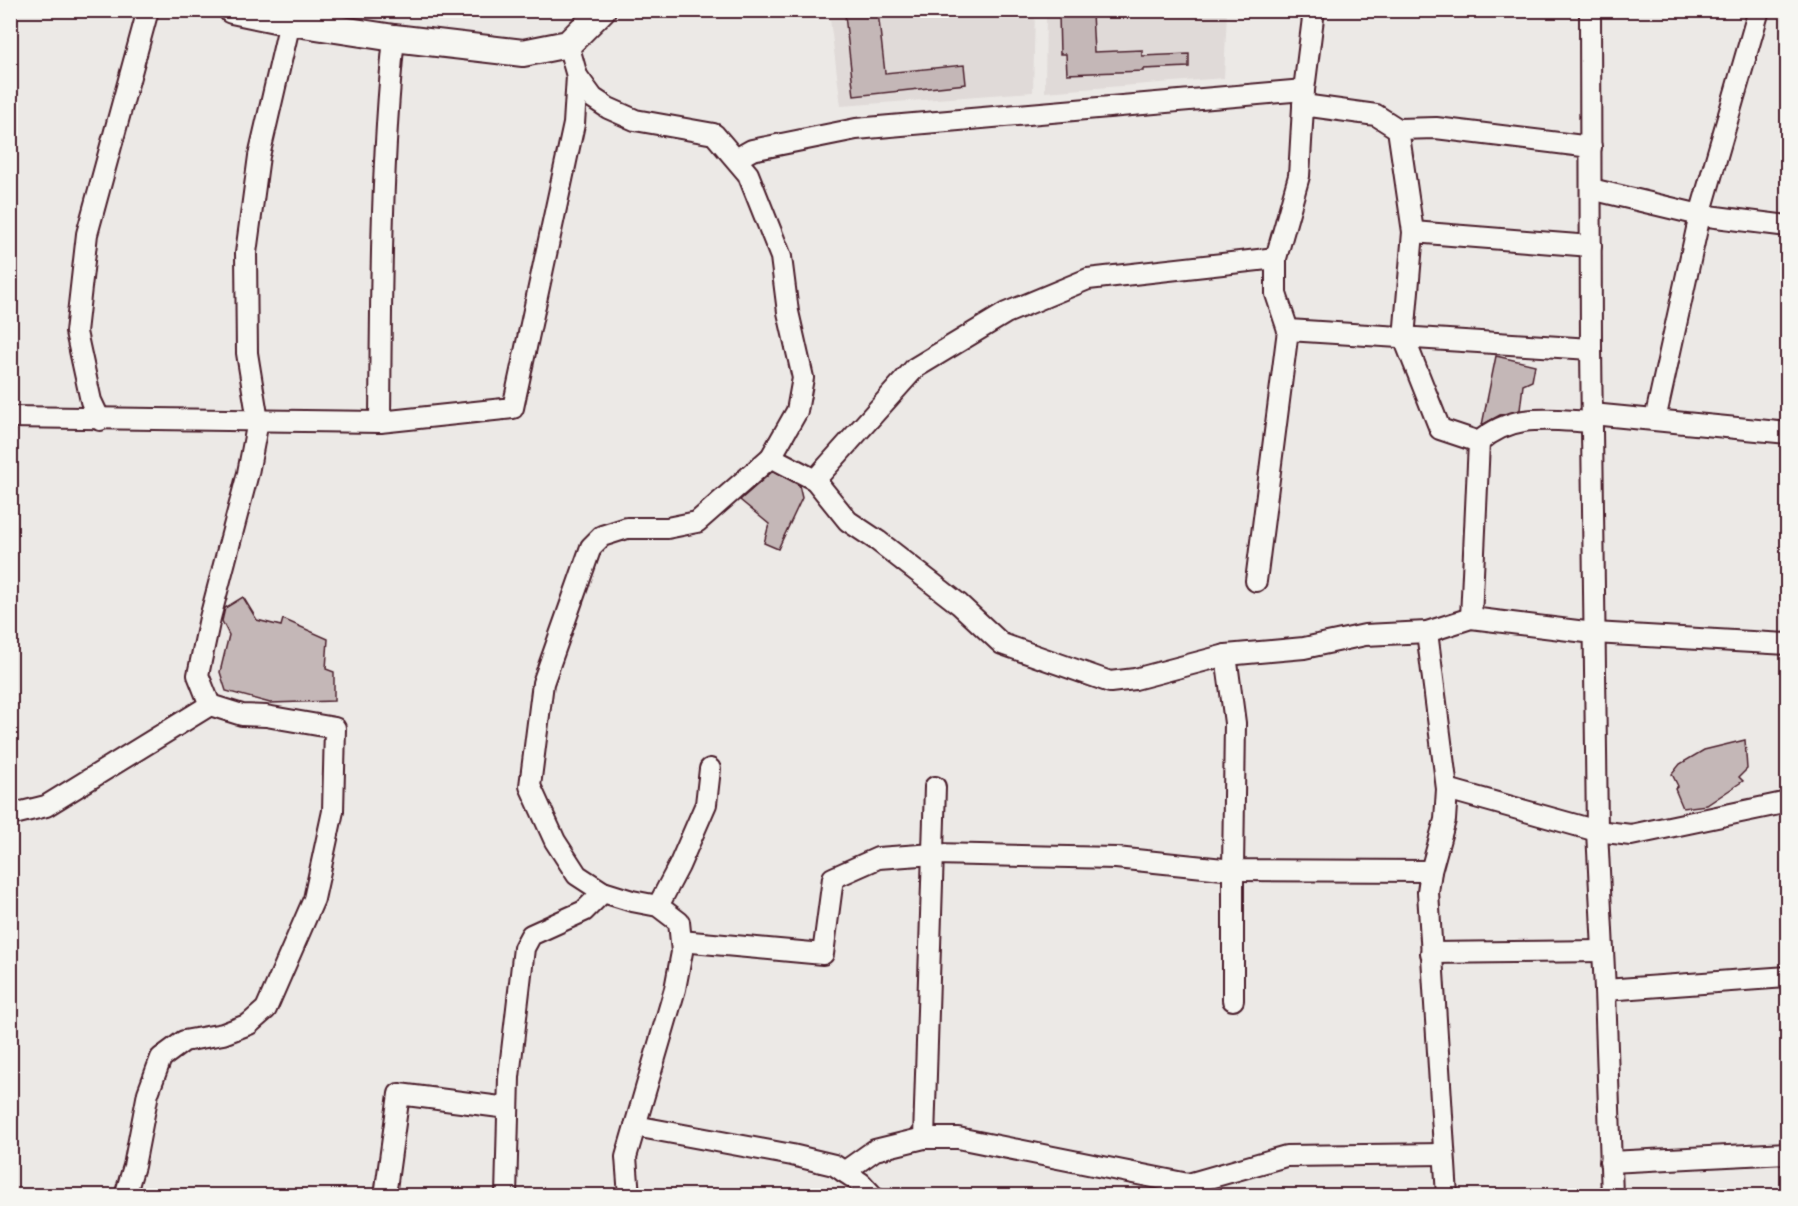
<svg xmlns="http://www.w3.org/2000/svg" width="1798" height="1206" font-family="Delius,sans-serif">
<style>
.built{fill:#e0dad8}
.building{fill:#c4b7b7;stroke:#4a1f2b;stroke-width:1.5}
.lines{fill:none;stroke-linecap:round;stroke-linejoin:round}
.minor-casing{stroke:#4a1f2b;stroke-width:24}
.major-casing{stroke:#4a1f2b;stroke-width:30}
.minor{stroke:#f6f6f2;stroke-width:20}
.major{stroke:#f6f6f2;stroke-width:26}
</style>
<rect width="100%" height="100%" fill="#ece9e6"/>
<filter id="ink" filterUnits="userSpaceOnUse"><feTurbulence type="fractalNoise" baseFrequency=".0167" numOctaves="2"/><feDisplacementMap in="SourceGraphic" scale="12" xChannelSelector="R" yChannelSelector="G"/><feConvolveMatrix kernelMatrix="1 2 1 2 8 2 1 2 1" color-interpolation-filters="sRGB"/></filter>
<g filter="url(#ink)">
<g class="built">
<polygon points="829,11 1035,11 1033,92 841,106"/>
<polygon points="1046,11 1227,11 1224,78 1045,92"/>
</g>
<g class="building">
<polygon points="878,12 885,73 964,65 966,84 854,96 845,15"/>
<polygon points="1092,13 1094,52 1142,50 1142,56 1189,54 1189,67 1143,69 1143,71 1067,74 1066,54 1060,54 1059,14"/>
<polygon points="1496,356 1535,365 1532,381 1523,385 1520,410 1500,415 1482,425"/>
<polygon points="773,471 799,485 802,498 778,549 764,543 769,524 740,500"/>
<polygon points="243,597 257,620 281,626 283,619 328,639 326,669 334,672 334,701 270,703 226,691 220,672 229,635 222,621 225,608"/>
<polygon points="1745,740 1747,769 1739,777 1743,781 1707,805 1683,808 1675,789 1678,786 1672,774 1680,764 1704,750"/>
</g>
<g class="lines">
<g class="minor-casing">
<g id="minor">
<polyline points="1590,10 1591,349 1597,831 1605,990 1612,1196"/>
<polyline points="577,76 593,98 608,108 635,120 714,134 748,174 781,257 788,312 803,378 797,411 771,457 697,522 667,528 627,528 602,536 591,547 543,683 530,786 555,841 577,875 603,892 632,901 658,906 679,922 682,952 675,989 626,1157 629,1196"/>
<polyline points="1303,105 1376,115 1398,129 1413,232 1404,338 1440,429 1479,442 1471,618"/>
<polyline points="1398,129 1436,128 1591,147"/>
<polyline points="736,159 752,150 856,129 1304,90"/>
<polyline points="1591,189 1700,215 1788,226"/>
<polyline points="1413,232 1591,246"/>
<polyline points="1288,330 1591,349"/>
<polyline points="1592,414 1788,433"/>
<polyline points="10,417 380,422 513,408 574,124 577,76 568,44"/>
<polyline points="100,420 91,401 76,332 87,234 148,10"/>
<polyline points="1655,420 1700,215 1759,10"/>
<path d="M380,422c1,-128 1,-257 14,-384"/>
<path d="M1479,442c34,-30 71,-22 113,-20"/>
<polyline points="771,457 815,480 848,521 878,541 959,604 1002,644 1110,682 1135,679 1226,655 1304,648 1365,635 1427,632 1471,618 1594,633 1788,644"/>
<polyline points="815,480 915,368 1006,313 1088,279 1276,258"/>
<polyline points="1256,581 1288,330 1276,294 1276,258 1299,176 1304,90 1314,10"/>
<polyline points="1427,632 1447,789 1445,820 1431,871 1428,892 1447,1196"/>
<polyline points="1226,655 1235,723 1233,870 1233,1000"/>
<polyline points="1447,789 1597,831 1631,835 1788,802"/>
<polyline points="10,815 46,806 210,705"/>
<polyline points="658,906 679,866 706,804 710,769"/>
<polyline points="681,941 823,954 833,878 878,858 934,854 1116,858 1233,870 1431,871"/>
<polyline points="1431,953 1603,951"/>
<polyline points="1605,990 1788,977"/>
<polyline points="635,1126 792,1155 834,1165 861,1183 873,1196"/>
<polyline points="924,1138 935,787"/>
<polyline points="1610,1162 1788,1153"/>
<polyline points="844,1172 875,1150 924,1138 958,1138 1188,1184"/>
<polyline points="125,1196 134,1166 148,1093 161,1058 184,1041 223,1034 249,1024 266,1009 314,899 333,811 335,728 266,716 242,715 210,705 198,675 210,618 248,473 258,421 247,353 246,253 259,156 290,22"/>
<polyline points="385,1196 399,1094 508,1108"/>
<polyline points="506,1196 509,1077 524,948 531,935 584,911 603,892"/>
<polyline points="1182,1196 1188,1184 1286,1156 1444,1154"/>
</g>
</g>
<g class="major-casing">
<polyline id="major" points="232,10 290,22 394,38 523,53 568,44 602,10"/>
</g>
<use href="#minor" class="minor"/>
<use href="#major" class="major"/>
</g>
</g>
<rect width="1798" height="1206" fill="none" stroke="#f6f6f2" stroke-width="36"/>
<rect x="18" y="18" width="1762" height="1170" fill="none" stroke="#4a1f2b" stroke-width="2" filter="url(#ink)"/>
</svg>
